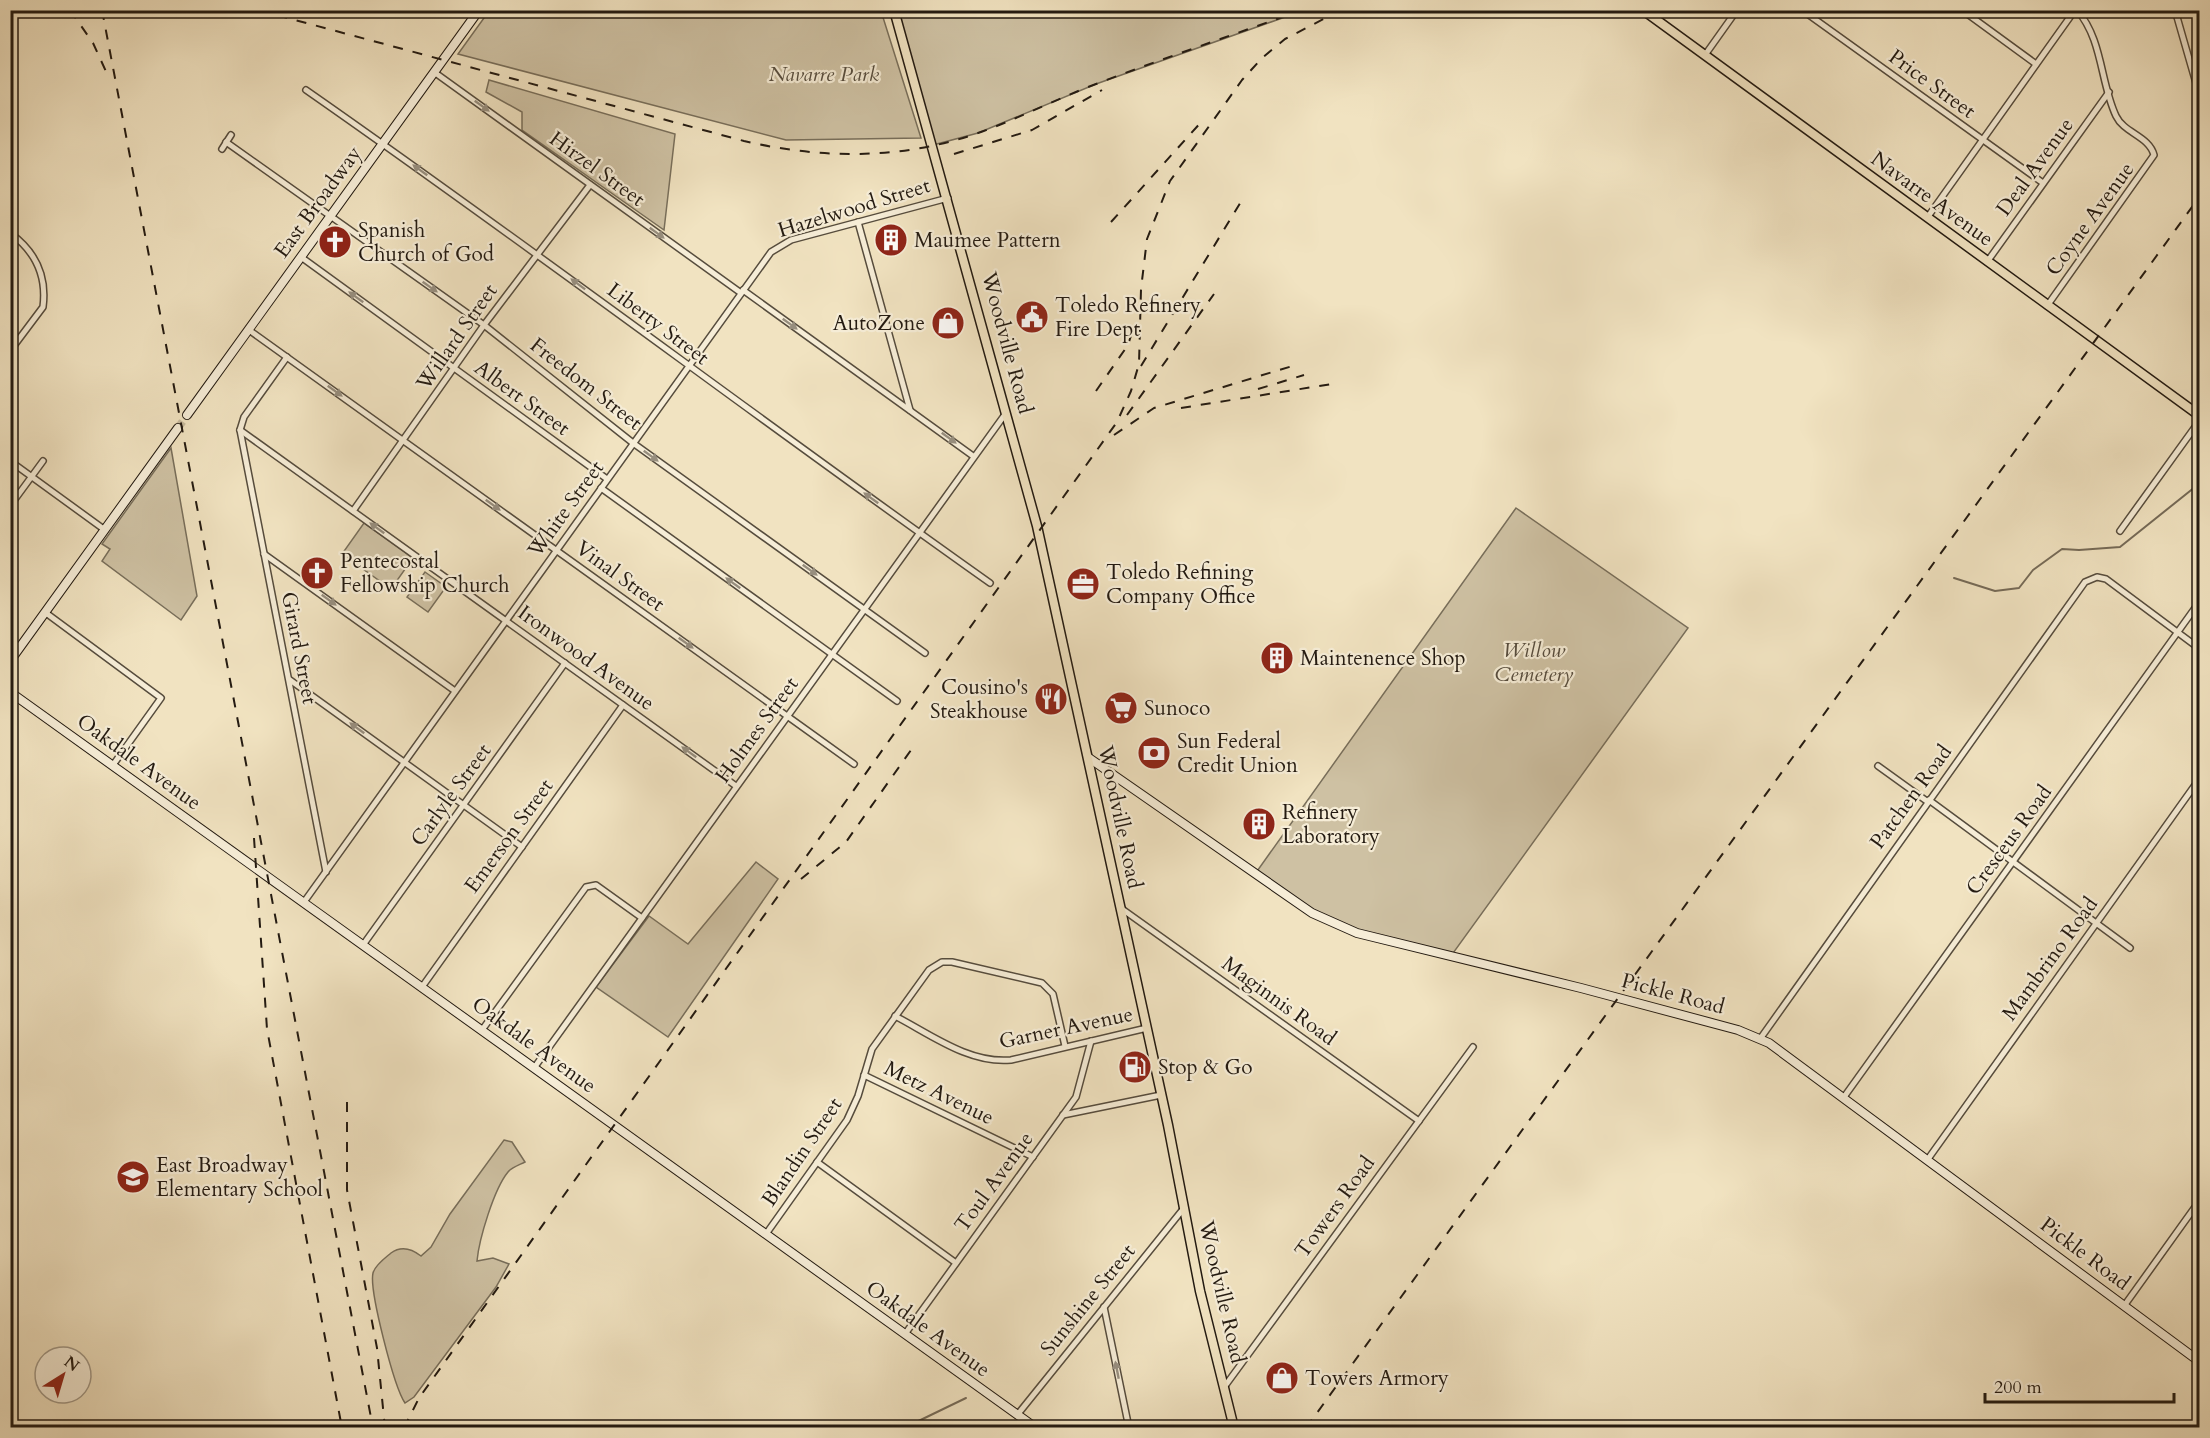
<svg xmlns="http://www.w3.org/2000/svg" width="2210" height="1438" font-family="Cardo,serif">
<style>
.green{fill:#cec1a3;stroke:#786e5a;stroke-width:1.5}
.lines{fill:none;stroke-linecap:round;stroke-linejoin:round}
.stream{stroke:#756a57;stroke-width:2}
.secondary-tunnel{stroke:#c8bb9e;stroke-width:8;stroke-dasharray:8 4;stroke-linecap:butt}
.street-casing{stroke:#564c3d;stroke-width:8}
.secondary-casing{stroke:#231a11;stroke-width:10}
.primary-casing{stroke:#231a11;stroke-width:11}
.street{stroke:#f6edd7;stroke-width:5}
.secondary{stroke:#f6edd7;stroke-width:8}
.primary{stroke:#f1e3c1;stroke-width:8}
.rail{stroke:#231a11;stroke-width:2;stroke-dasharray:10 10;stroke-linecap:butt}
.oneway{fill:#978e7e}
.labels{text-anchor:middle;dominant-baseline:central;stroke-width:4.5;stroke-linejoin:round;paint-order:stroke}
.park-label{font-size:21px;font-style:italic;fill:#564c3d;stroke:#f6edd7}
.street-label{font-size:21px;fill:#231a11;stroke:#f6edd7}
.poi-label{font-size:21px;fill:#231a11;stroke:#f6edd7;text-anchor:start}
</style>
<rect width="100%" height="100%" fill="#f1e3c1"/>
<filter id="stains"><feTurbulence type="fractalNoise" baseFrequency=".00333" numOctaves="4"/><feColorMatrix values="0 0 0 0 .2 0 0 0 0 .09 0 0 0 0 .02 0 0 0 .5 -.17"/></filter>
<radialGradient id="worn" r=".72"><stop offset=".6" stop-color="#630" stop-opacity="0"/><stop offset="1" stop-color="#630" stop-opacity=".3"/></radialGradient>
<g class="green">
<polygon points="720,10 726,15 742,10 881,11 921,138 786,140 458,54 489,11"/>
<polygon points="893,11 1302,11 1096,84 978,133 933,145"/>
<polygon points="489,80 675,134 664,230 522,130 522,112 486,92"/>
<polygon points="171,448 197,596 181,620 102,561 110,549 102,544"/>
<polygon points="1516,508 1688,628 1451,956 1332,923 1255,874"/>
<polygon points="364,523 413,558 391,589 342,554"/>
<polygon points="425,572 446,587 428,612 407,597"/>
<polygon points="756,862 778,879 668,1037 596,987 649,916 688,944"/>
<path d="M504,1140l8,2 13,20c-6,3 -13,5 -17,10 -14,17 -29,67 -31,89l16,-3 16,6 -13,23 -82,110 -9,6c-11,-16 -36,-113 -32,-130 2,-8 12,-15 18,-20 11,-8 21,-4 30,3l10,-9 19,-33z"/>
</g>
<g class="lines">
<g class="stream">
<polyline points="1954,578 1995,591 2019,588 2033,570 2062,549 2079,550 2120,547 2200,483"/>
<polyline points="904,1428 966,1398"/>
</g>
<polyline class="secondary-tunnel" points="178,428 187,415"/>
<g class="street-casing">
<g id="street">
<polyline points="1802,10 2043,183"/>
<polyline points="1962,10 2036,64"/>
<polyline points="2175,10 2200,97"/>
<polyline points="1705,55 1737,10"/>
<polyline points="434,72 741,293"/>
<path d="M306,90c231,161 455,331 684,493"/>
<polyline points="226,142 484,325 633,443 925,653"/>
<polyline points="222,149 231,135"/>
<polyline points="1927,218 2075,10"/>
<polyline points="858,222 910,410"/>
<path d="M10,233c25,18 37,43 33,74l-33,44"/>
<polyline points="301,257 607,479"/>
<polyline points="1987,262 2109,92"/>
<polyline points="743,290 973,456"/>
<path d="M2047,306l107,-151c-5,-19 -30,-22 -38,-39 -16,-34 -13,-76 -39,-106"/>
<polyline points="249,330 854,764"/>
<polyline points="287,357 244,417 240,430 326,872"/>
<polyline points="10,402 13,404"/>
<polyline points="240,430 736,786"/>
<polyline points="10,461 105,530"/>
<polyline points="601,488 897,701"/>
<polyline points="10,506 43,461"/>
<polyline points="353,511 484,325 590,185"/>
<polyline points="2120,531 2200,420"/>
<polyline points="264,554 455,691"/>
<polyline points="46,613 161,698 113,765"/>
<polyline points="290,680 522,847"/>
<polyline points="1878,766 1928,802"/>
<polyline points="1929,800 2130,948"/>
<polyline points="304,902 771,252 791,240 948,198"/>
<polyline points="1122,909 1419,1121"/>
<polyline points="363,945 565,663"/>
<polyline points="422,987 623,705"/>
<path d="M895,1016c35,18 74,48 116,44l136,-32"/>
<polyline points="482,1030 586,887 596,885 642,918"/>
<polyline points="1760,1039 2085,582 2097,577 2106,579 2200,649"/>
<polyline points="534,1068 1006,413"/>
<polyline points="864,1075 1033,1157"/>
<polyline points="1844,1097 2200,601"/>
<polyline points="1063,1115 1161,1095"/>
<polyline points="1928,1159 2200,778"/>
<polyline points="817,1162 956,1263"/>
<polyline points="766,1234 847,1120 858,1096 872,1049 929,970 942,962 952,962 1042,983 1053,994 1065,1046"/>
<polyline points="2124,1306 2200,1200"/>
<polyline points="1104,1307 1129,1428"/>
<polyline points="905,1334 1076,1097 1091,1041"/>
<polyline points="1225,1386 1473,1047"/>
<polyline points="1018,1414 1184,1208"/>
</g>
</g>
<g class="secondary-casing">
<g id="secondary">
<polyline points="187,415 479,10"/>
<polyline points="10,661 178,428"/>
<polyline points="10,692 1036,1428"/>
<polyline points="1089,758 1312,913 1357,933 1581,988 1738,1030 1769,1043 2200,1362"/>
</g>
</g>
<g class="primary-casing">
<g id="primary">
<polyline points="894,10 1037,526 1168,1125 1200,1291 1234,1428"/>
<polyline points="1643,10 2200,416"/>
</g>
</g>
<use href="#street" class="street"/>
<use href="#secondary" class="secondary"/>
<use href="#primary" class="primary"/>
<g class="rail">
<polyline points="70,10 93,43 109,78"/>
<polyline points="102,10 373,1428"/>
<path d="M258,10l486,131c77,18 158,19 234,-8 40,-14 78,-34 118,-49 68,-26 137,-49 206,-74"/>
<polyline points="954,154 1032,130 1102,90"/>
<polyline points="1111,222 1203,120"/>
<polyline points="1141,366 1242,200"/>
<polyline points="1258,389 1304,375"/>
<polyline points="1096,391 1128,345 1135,323"/>
<polyline points="1181,408 1338,383"/>
<polyline points="1127,415 1214,294"/>
<polyline points="1114,435 1154,408 1299,364"/>
<polyline points="254,838 267,1029 342,1428"/>
<polyline points="801,879 846,842 916,743"/>
<polyline points="347,1102 347,1190 377,1348 385,1428"/>
<polyline points="404,1428 419,1398 1117,422 1131,391 1139,364 1141,289 1147,239 1170,181 1242,80 1262,58 1285,39 1341,10"/>
<polyline points="1306,1428 2200,196"/>
</g>
</g>
<defs><path id="oneway-solid" d="M-6-.8H1V-3.2L6.5 0L1 3.2V.8H-6Z" transform="scale(1.5)"/></defs>
<g class="oneway">
<use href="#oneway-solid" transform="translate(482 106) rotate(36)"/>
<use href="#oneway-solid" transform="translate(420 170) rotate(-144)"/>
<use href="#oneway-solid" transform="translate(657 233) rotate(36)"/>
<use href="#oneway-solid" transform="translate(578 284) rotate(-143)"/>
<use href="#oneway-solid" transform="translate(430 287) rotate(35)"/>
<use href="#oneway-solid" transform="translate(356 297) rotate(-144)"/>
<use href="#oneway-solid" transform="translate(790 324) rotate(36)"/>
<use href="#oneway-solid" transform="translate(335 391) rotate(36)"/>
<use href="#oneway-solid" transform="translate(949 438) rotate(36)"/>
<use href="#oneway-solid" transform="translate(651 456) rotate(36)"/>
<use href="#oneway-solid" transform="translate(871 498) rotate(-144)"/>
<use href="#oneway-solid" transform="translate(493 505) rotate(36)"/>
<use href="#oneway-solid" transform="translate(377 528) rotate(-144)"/>
<use href="#oneway-solid" transform="translate(810 570) rotate(36)"/>
<use href="#oneway-solid" transform="translate(733 583) rotate(-144)"/>
<use href="#oneway-solid" transform="translate(329 600) rotate(36)"/>
<use href="#oneway-solid" transform="translate(686 643) rotate(36)"/>
<use href="#oneway-solid" transform="translate(357 728) rotate(-144)"/>
<use href="#oneway-solid" transform="translate(689 752) rotate(-144)"/>
<use href="#oneway-solid" transform="translate(1117 1370) rotate(-101)"/>
</g>
<defs>
<g id="building-disc" transform="scale(1.725)"><circle r="9.5" fill="#8f2418" stroke="#f6edd7"/><path d="M-4-6H4V6H1V3H-1V6H-4ZM-2.5-4.3h1.7v1.8h-1.7ZM.8-4.3h1.7v1.8H.8ZM-2.5-1h1.7V.8h-1.7ZM.8-1h1.7V.8H.8Z" fill="#fff"/></g>
<g id="church-disc" transform="scale(1.725)"><circle r="9.5" fill="#8f2418" stroke="#f6edd7"/><path d="M-1.2-6h2.4v3.5h3.3v2.4h-3.3V6h-2.4V-.1h-3.3v-2.4h3.3Z" fill="#fff"/></g>
<g id="civic-disc" transform="scale(1.725)"><circle r="9.5" fill="#8f2418" stroke="#f6edd7"/><path d="M-.6-6.5H3V-4.5H.6V-3L4-1V1h2V6H-6V1h2V-1L-.6-3ZM-1.2 2.5V6h2.4V2.5Z" fill="#fff"/></g>
<g id="shop-disc" transform="scale(1.725)"><circle r="9.5" fill="#8f2418" stroke="#f6edd7"/><path d="M-5-2.5h2.3a2.7 3.5 0 0 1 5.4 0H5L5.5 6h-11ZM-1.5-2.5h3a1.5 2.3 0 0 0-3 0Z" fill="#fff"/></g>
<g id="office-disc" transform="scale(1.725)"><circle r="9.5" fill="#8f2418" stroke="#f6edd7"/><path d="M-6-3h4V-5.5h4V-3h4V5H-6ZM-1-4.5V-3h2v-1.5ZM-6 0V1H6V0Z" fill="#fff"/></g>
<g id="restaurant-disc" transform="scale(1.725)"><circle r="9.5" fill="#8f2418" stroke="#f6edd7"/><path d="M-5-6h1v4h1v-4h1v4h1v-4h1v5L-1.5 .5V6h-2V.5L-5-1ZM5-6V6H3V1.5H1.5Q1.5-4 5-6Z" fill="#fff"/></g>
<g id="supermarket-disc" transform="scale(1.725)"><circle r="9.5" fill="#8f2418" stroke="#f6edd7"/><path d="M-6-5.5h2.5l.6 2H6L4.5 2H-2.5L-4.4-4H-6ZM-1.5 3.2a1.3 1.3 0 1 0 .1 0ZM3 3.2a1.3 1.3 0 1 0 .1 0Z" fill="#fff"/></g>
<g id="bank-disc" transform="scale(1.725)"><circle r="9.5" fill="#8f2418" stroke="#f6edd7"/><path d="M-6-4H6V4H-6ZM0-2.3a2.3 2.3 0 1 0 0 4.6a2.3 2.3 0 1 0 0-4.6Z" fill="#fff"/></g>
<g id="fuel-disc" transform="scale(1.725)"><circle r="9.5" fill="#8f2418" stroke="#f6edd7"/><path d="M-5.5-6h7V0h2V4h1.3V-2.5L3-4.5l.8-.8L6-3V5H2.5V1h-1V6h-7ZM-4.2-4.7v3.2H.2V-4.7Z" fill="#fff"/></g>
<g id="school-disc" transform="scale(1.725)"><circle r="9.5" fill="#8f2418" stroke="#f6edd7"/><path d="M0-5L7-2L0 1L-7-2ZM-4 1L0 2.5L4 1V4Q0 6-4 4Z" fill="#fff"/></g>
</defs>
<g fill-rule="evenodd">
<use href="#building-disc" x="891" y="240"/>
<use href="#church-disc" x="335" y="242"/>
<use href="#civic-disc" x="1032" y="317"/>
<use href="#shop-disc" x="948" y="323"/>
<use href="#church-disc" x="317" y="573"/>
<use href="#office-disc" x="1083" y="584"/>
<use href="#building-disc" x="1277" y="658"/>
<use href="#restaurant-disc" x="1051" y="699"/>
<use href="#supermarket-disc" x="1121" y="708"/>
<use href="#bank-disc" x="1154" y="753"/>
<use href="#building-disc" x="1259" y="824"/>
<use href="#fuel-disc" x="1135" y="1067"/>
<use href="#school-disc" x="133" y="1177"/>
<use href="#shop-disc" x="1282" y="1378"/>
</g>
<g class="labels">
<g class="park-label">
<text x="824" y="74">Navarre Park</text>
<text x="1534" y="650">Willow<tspan x="1534" dy="24">Cemetery</tspan></text>
</g>
<g class="street-label">
<text transform="translate(1932 84) rotate(36)">Price Street</text>
<text transform="translate(2035 167) rotate(-54)">Deal Avenue</text>
<text transform="translate(597 169) rotate(36)">Hirzel Street</text>
<text transform="translate(1932 199) rotate(36)">Navarre Avenue</text>
<text transform="translate(318 202) rotate(-54)">East Broadway</text>
<text transform="translate(854 208) rotate(-17)">Hazelwood Street</text>
<text transform="translate(2090 219) rotate(-54)">Coyne Avenue</text>
<text transform="translate(658 324) rotate(37)">Liberty Street</text>
<text transform="translate(457 337) rotate(-55)">Willard Street</text>
<text transform="translate(1007 343) rotate(75)">Woodville Road</text>
<text transform="translate(586 384) rotate(38)">Freedom Street</text>
<text transform="translate(522 398) rotate(36)">Albert Street</text>
<text transform="translate(566 509) rotate(-54)">White Street</text>
<text transform="translate(620 576) rotate(36)">Vinal Street</text>
<text transform="translate(299 648) rotate(79)">Girard Street</text>
<text transform="translate(586 658) rotate(36)">Ironwood Avenue</text>
<text transform="translate(757 730) rotate(-54)">Holmes Street</text>
<text transform="translate(139 762) rotate(36)">Oakdale Avenue</text>
<text transform="translate(451 795) rotate(-54)">Carlyle Street</text>
<text transform="translate(1911 797) rotate(-54)">Patchen Road</text>
<text transform="translate(1120 817) rotate(78)">Woodville Road</text>
<text transform="translate(509 836) rotate(-54)">Emerson Street</text>
<text transform="translate(2009 840) rotate(-54)">Cresceus Road</text>
<text transform="translate(2050 959) rotate(-54)">Mambrino Road</text>
<text transform="translate(1673 994) rotate(15)">Pickle Road</text>
<text transform="translate(1279 1001) rotate(36)">Maginnis Road</text>
<text transform="translate(1066 1028) rotate(-12)">Garner Avenue</text>
<text transform="translate(534 1045) rotate(36)">Oakdale Avenue</text>
<text transform="translate(939 1093) rotate(26)">Metz Avenue</text>
<text transform="translate(802 1152) rotate(-56)">Blandin Street</text>
<text transform="translate(994 1182) rotate(-54)">Toul Avenue</text>
<text transform="translate(1335 1207) rotate(-54)">Towers Road</text>
<text transform="translate(2085 1254) rotate(37)">Pickle Road</text>
<text transform="translate(1222 1292) rotate(77)">Woodville Road</text>
<text transform="translate(1088 1300) rotate(-51)">Sunshine Street</text>
<text transform="translate(928 1329) rotate(36)">Oakdale Avenue</text>
</g>
<g class="poi-label">
<text x="358" y="230">Spanish<tspan x="358" dy="24">Church of God</tspan></text>
<text x="914" y="240">Maumee Pattern</text>
<text x="1055" y="305">Toledo Refinery<tspan x="1055" dy="24">Fire Dept</tspan></text>
<text x="925" y="323" text-anchor="end">AutoZone</text>
<text x="340" y="561">Pentecostal<tspan x="340" dy="24">Fellowship Church</tspan></text>
<text x="1106" y="572">Toledo Refining<tspan x="1106" dy="24">Company Office</tspan></text>
<text x="1300" y="658">Maintenence Shop</text>
<text x="1028" y="687" text-anchor="end">Cousino's<tspan x="1028" dy="24">Steakhouse</tspan></text>
<text x="1144" y="708">Sunoco</text>
<text x="1177" y="741">Sun Federal<tspan x="1177" dy="24">Credit Union</tspan></text>
<text x="1282" y="812">Refinery<tspan x="1282" dy="24">Laboratory</tspan></text>
<text x="1158" y="1067">Stop &amp; Go</text>
<text x="156" y="1165">East Broadway<tspan x="156" dy="24">Elementary School</tspan></text>
<text x="1305" y="1378">Towers Armory</text>
</g>
</g>
<rect width="2210" height="1438" fill="none" stroke="#f1e3c1" stroke-width="36"/>
<rect x="12" y="12" width="2186" height="1414" fill="none" stroke="#231a11" stroke-width="3"/>
<rect x="18" y="18" width="2174" height="1402" fill="none" stroke="#231a11" stroke-width="1.5"/>
<g transform="translate(63 1375) rotate(37)"><circle r="28" fill="#f6edd7" stroke="#a29988" stroke-width="1.5"/>
<path d="M0-4.5L10 22L0 15L-10 22Z" fill="#8f2418"/>
<text y="-9" font-size="16" font-weight="bold" text-anchor="middle" fill="#231a11">N</text>
</g>
<path d="M1985 1393v9h189v-9" fill="none" stroke="#231a11" stroke-width="3"/>
<text x="1994" y="1393" font-size="18" fill="#231a11" stroke="#f6edd7" stroke-width="4.5" paint-order="stroke">200 m</text>
<rect width="100%" height="100%" filter="url(#stains)"/>
<rect width="100%" height="100%" fill="url(#worn)"/>
</svg>
